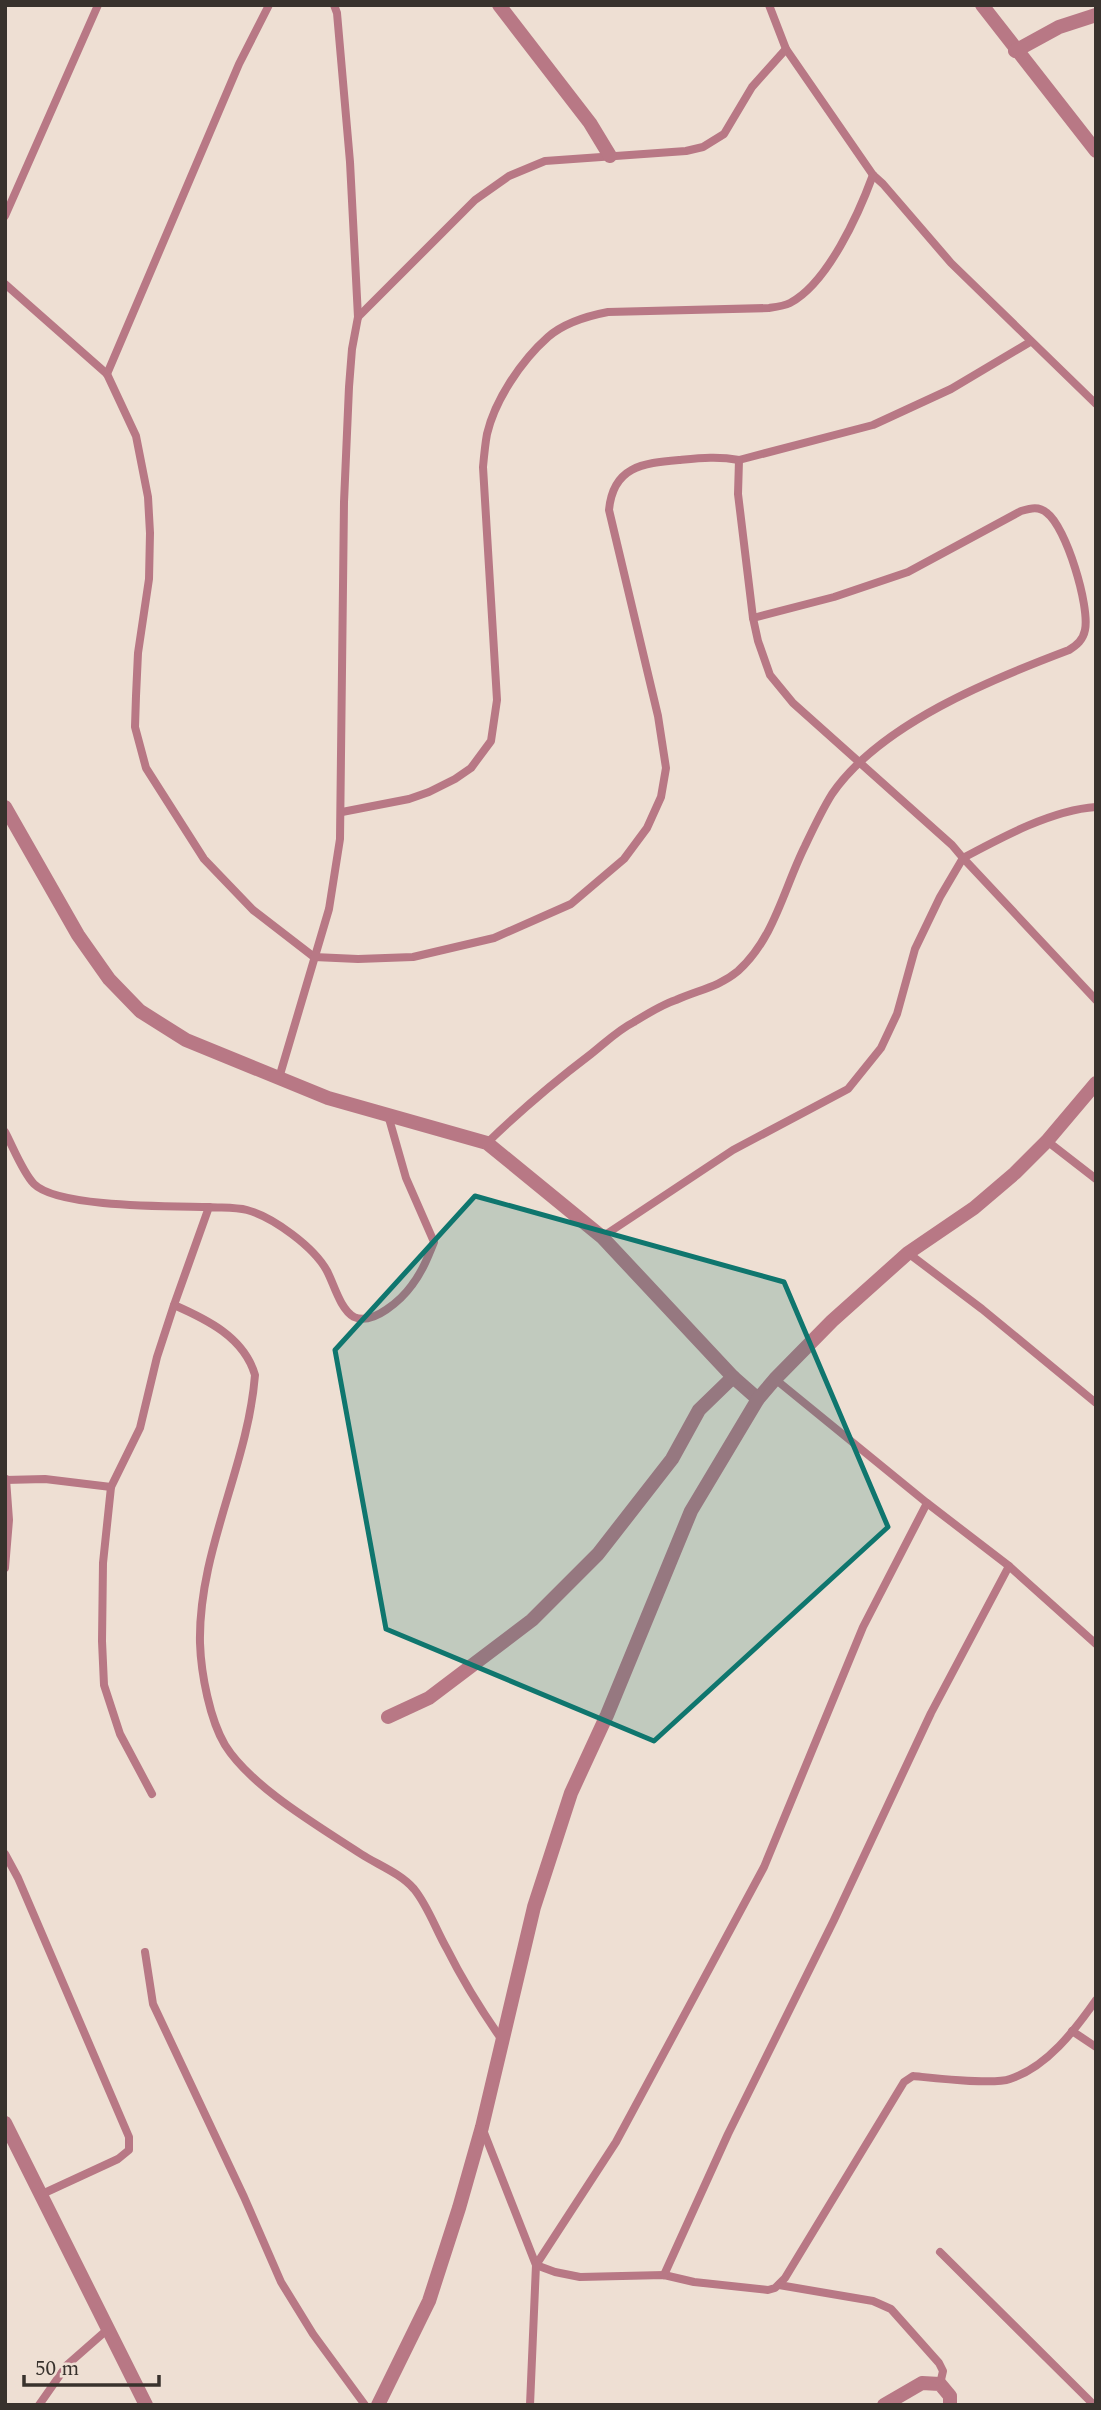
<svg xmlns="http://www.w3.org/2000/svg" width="1101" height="2410" font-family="Spectral,serif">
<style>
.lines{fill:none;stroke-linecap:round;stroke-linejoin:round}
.service{stroke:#b87885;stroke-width:8}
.minor{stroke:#b87885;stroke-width:14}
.marked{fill:#0f766e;fill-opacity:0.2;stroke:#0f766e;stroke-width:5;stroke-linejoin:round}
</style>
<rect width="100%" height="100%" fill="#eedfd3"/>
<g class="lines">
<g class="service">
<polyline points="334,5 337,13 350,162 358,317"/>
<polyline points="769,5 786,49 873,175 883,184 951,263 1096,404"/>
<polyline points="5,216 98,5"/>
<path d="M5,284l102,90 29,62 12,61 2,36 -1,46 -11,74 -2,43 -1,31 11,41 58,91 49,51 61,47 44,2 55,-2 81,-19 77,-34 53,-45 23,-31 14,-31 5,-29 -8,-52 -49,-206c4,-43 33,-47 70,-50 21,-2 39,-4 60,0l134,-35 78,-36 79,-47"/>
<polyline points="107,374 239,64 269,5"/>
<path d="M753,618l5,23 12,34 23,28 159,142 11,13c39,-21 89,-48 133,-51"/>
<path d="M342,812l67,-13 20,-7 26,-13 16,-11 20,-27 6,-41 -14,-233c1,-11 2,-22 4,-33 8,-34 34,-73 61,-97 16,-14 39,-21 60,-25l161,-4c7,-1 15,-2 21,-5 38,-20 69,-90 83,-128"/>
<polyline points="279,1078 329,909 340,839 344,502 349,387 352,349 358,317 475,200 509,176 545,161 686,151 703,147 724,134 752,87 786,49"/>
<path d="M388,1115l18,63 28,64c-6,15 -12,30 -22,43 -10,14 -39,41 -58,32 -14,-8 -20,-33 -27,-46 -13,-24 -54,-54 -80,-61 -12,-3 -26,-2 -38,-3l-35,98c32,14 70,32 81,70 -7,91 -57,176 -55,268 1,31 10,77 25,102 26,42 95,82 136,109 17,11 39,19 53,35 14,17 22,41 33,60 16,32 34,61 55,91"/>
<path d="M5,1132c8,15 18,41 29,52 24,24 139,22 175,23"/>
<polyline points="1047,1141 1096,1179"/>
<path d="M487,1143c33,-32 67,-61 104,-89 14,-11 27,-24 43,-32 13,-8 27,-17 42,-22 22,-10 43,-13 62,-29 36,-32 46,-83 67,-125 8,-17 17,-36 27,-52 48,-70 160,-115 237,-144 8,-5 14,-10 16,-20 5,-24 -19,-103 -38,-117 -8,-7 -16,-5 -26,-2l-113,61 -74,25 -81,21 -15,-124 1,-34"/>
<polyline points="602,1237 733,1150 848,1089 881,1048 897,1014 915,949 940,897 963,858 1096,1000"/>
<polyline points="908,1253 982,1309 1096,1403"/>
<polyline points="775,1379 927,1503 1009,1566 1096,1644"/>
<polyline points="5,1480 45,1479 111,1487 140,1428 157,1357 174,1305"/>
<polyline points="111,1487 103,1563 102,1641 104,1685 120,1734 152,1794"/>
<polyline points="5,1568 9,1520 6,1479"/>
<polyline points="5,1854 18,1878 129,2137 129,2150 118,2159 40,2195"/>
<polyline points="145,1952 153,2004 244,2197 281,2282 313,2334 365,2405"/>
<polyline points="1072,2031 1096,2047"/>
<path d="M483,2130l53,135 19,7 25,5 84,-2 30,7 74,8 7,-2 10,-10 119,-196 9,-6c21,2 80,9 97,3 37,-12 65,-49 86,-79"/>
<polyline points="940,2252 1094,2405"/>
<polyline points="664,2275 728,2134 834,1920 931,1713 1009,1566"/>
<polyline points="779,2285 873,2301 891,2309 939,2363 943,2371 940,2384"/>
<polyline points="39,2405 67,2365 108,2329"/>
<polyline points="530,2405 536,2265 616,2142 764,1867 863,1627 927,1503"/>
</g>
<g class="minor">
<polyline points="499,5 590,123 610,156"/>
<polyline points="982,5 1096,151"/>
<polyline points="1015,51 1059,27 1096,15"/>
<polyline points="5,807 78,935 109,979 140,1011 186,1040 328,1098 487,1143 602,1237 733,1377 758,1399"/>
<polyline points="388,1717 429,1698 532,1620 598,1554 672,1459 699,1410 733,1377"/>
<polyline points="5,2123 146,2405"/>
<polyline points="378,2405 429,2301 459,2208 482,2127 534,1907 571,1793 607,1715 691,1511 758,1399 775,1379 832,1321 908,1253 974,1208 1015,1173 1047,1141 1096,1083"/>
<polyline points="884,2405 922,2383 940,2384 950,2396 950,2405"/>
</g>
</g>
<path class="marked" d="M475,1196l309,86 104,245 -234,214 -268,-112 -51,-279z"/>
<rect width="1101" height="2410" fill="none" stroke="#38322d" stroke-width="14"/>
<path d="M24 2375v10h135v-10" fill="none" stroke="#38322d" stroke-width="3.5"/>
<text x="35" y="2375" font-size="21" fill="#38322d" stroke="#eedfd3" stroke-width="5" paint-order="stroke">50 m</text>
</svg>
